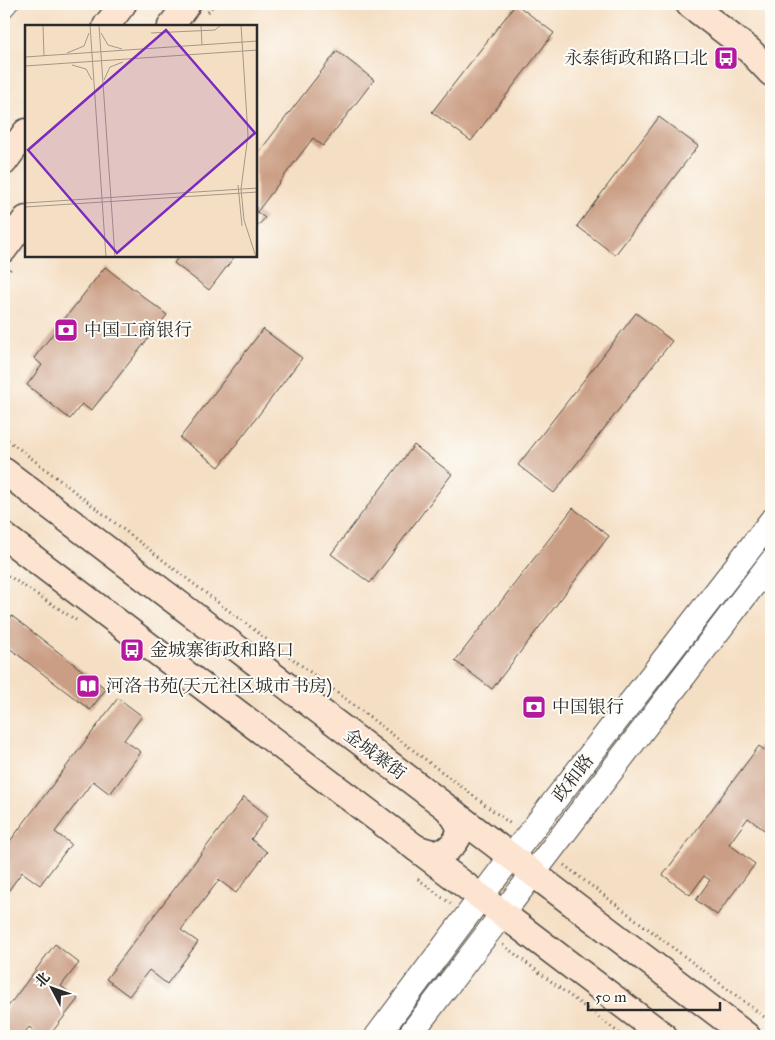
<svg xmlns="http://www.w3.org/2000/svg" width="775" height="1040" font-family="'IM FELL Great Primer','Noto Serif SC',serif">
<style>
.building{fill:#ca9e84}
.lines{fill:none;stroke-linecap:round;stroke-linejoin:round}
.service-casing{stroke:#494642;stroke-width:11}
.tertiary-casing{stroke:#494642;stroke-width:26}
.secondary-casing{stroke:#494642;stroke-width:29}
.path{stroke:#494642;stroke-width:3;stroke-dasharray:1 4;stroke-linecap:butt}
.service{stroke:#fff;stroke-width:9}
.tertiary{stroke:#fff;stroke-width:24}
.secondary{stroke:#fde4d1;stroke-width:26}
.labels{text-anchor:middle;dominant-baseline:central;stroke-width:4;stroke-linejoin:round;paint-order:stroke}
.poi-label{font-size:18px;fill:#2b2b2b;stroke:#fdfcf7;text-anchor:start}
.street-label{font-size:18px;fill:#2b2b2b;stroke:#fdfcf7}
.inset-road{fill:none;stroke:#a49787;stroke-width:1}
.view{fill:#7b2cbf;fill-opacity:0.15;stroke:#7b2cbf;stroke-width:2.5}
.inset-edge{fill:none;stroke:#2b2b2b;stroke-width:2.5}
</style>
<rect width="100%" height="100%" fill="#fdfcf7"/>
<filter id="ink" filterUnits="userSpaceOnUse"><feTurbulence type="fractalNoise" baseFrequency=".02" numOctaves="2"/><feDisplacementMap in="SourceGraphic" scale="10" xChannelSelector="R" yChannelSelector="G"/><feConvolveMatrix kernelMatrix="1 2 1 2 8 2 1 2 1" color-interpolation-filters="sRGB"/></filter>
<filter id="wash" filterUnits="userSpaceOnUse"><feTurbulence type="fractalNoise" baseFrequency=".0096" numOctaves="4" result="noise"/><feDisplacementMap in="SourceGraphic" scale="20" xChannelSelector="R" yChannelSelector="G"/><feGaussianBlur stdDeviation="1.12" result="paint"/><feColorMatrix in="noise" values="0 0 0 0 0 0 0 0 0 0 0 0 0 0 0 0 0 1.4 0 .05"/><feComposite in="paint" operator="in"/></filter>
<g filter="url(#wash)">
<rect width="100%" height="100%" fill="#f5dfc4"/>
<g id="blocks">
<g class="building">
<polygon points="516,4 554,33 471,141 432,112"/>
<polygon points="337,51 374,80 323,146 313,138 257,212 265,218 256,228 256,156"/>
<polygon points="659,117 698,146 615,255 577,226"/>
<polygon points="179,256 235,256 209,290 174,263"/>
<polygon points="105,267 167,315 91,411 82,404 70,419 27,385 42,365 34,358"/>
<polygon points="636,313 672,341 554,493 518,465"/>
<polygon points="263,329 302,358 219,467 180,438"/>
<polygon points="414,445 452,474 370,583 331,554"/>
<polygon points="573,508 609,536 492,689 455,661"/>
<polygon points="12,616 106,689 90,710 4,644 4,627"/>
<polygon points="118,698 142,716 124,740 141,752 110,794 93,781 55,832 71,844 40,885 22,872 4,897 4,849"/>
<polygon points="759,746 771,755 771,835 748,818 729,844 755,864 717,915 696,900 710,880 704,876 690,895 663,875"/>
<polygon points="244,797 268,816 251,839 267,852 236,893 219,880 181,930 198,942 167,984 149,970 129,996 106,979"/>
<polygon points="55,944 79,963 61,986 78,999 49,1036 41,1036 29,1027 22,1036 4,1036 4,1012"/>
</g>
</g>
</g>
<g filter="url(#ink)">
<use href="#blocks" fill-opacity="0" stroke="#494642" stroke-width="1"/>
<g class="lines">
<g class="service-casing">
<polyline id="service" points="4,16 14,4"/>
</g>
<g class="tertiary-casing">
<g id="tertiary">
<polyline points="377,1036 511,857 771,521"/>
<polyline points="409,1036 771,562"/>
</g>
</g>
<g class="secondary-casing">
<g id="secondary">
<polyline points="689,4 749,50 771,73"/>
<polyline points="106,26 123,4"/>
<polyline points="171,26 187,4"/>
<polyline points="4,162 26,132"/>
<polyline points="4,249 26,219"/>
<polyline points="4,471 747,1036"/>
<polyline points="4,536 664,1036"/>
<path d="M416,848c6,2 13,5 20,5 12,0 26,-15 23,-27 -2,-6 -7,-12 -11,-17"/>
</g>
</g>
<g class="path">
<polyline points="208,12 214,4"/>
<polyline points="4,278 11,268"/>
<polyline points="4,437 199,588 512,825"/>
<polyline points="4,573 76,620"/>
<polyline points="564,865 771,1022"/>
<polyline points="418,879 451,904"/>
<polyline points="503,945 623,1036"/>
</g>
<use href="#service" class="service"/>
<use href="#tertiary" class="tertiary"/>
<use href="#secondary" class="secondary"/>
</g>
</g>
<defs>
<g id="bus-square" transform="scale(1.25)"><rect x="-9" y="-9" width="18" height="18" rx="4" fill="#b5179e" stroke="#fdfcf7"/><path d="M-5-6H5V4H4V6H2V4H-2V6H-4V4H-5ZM-3.5-4V0h7V-4ZM-3.5 1.2v1.5H-2V1.2ZM2 1.2v1.5H3.5V1.2Z" fill="#fff"/></g>
<g id="bank-square" transform="scale(1.25)"><rect x="-9" y="-9" width="18" height="18" rx="4" fill="#b5179e" stroke="#fdfcf7"/><path d="M-6-4H6V4H-6ZM0-2.3a2.3 2.3 0 1 0 0 4.6a2.3 2.3 0 1 0 0-4.6Z" fill="#fff"/></g>
<g id="library-square" transform="scale(1.25)"><rect x="-9" y="-9" width="18" height="18" rx="4" fill="#b5179e" stroke="#fdfcf7"/><path d="M-6-4Q-3-5.5-.7-3.5V5Q-3 3-6 4ZM6-4Q3-5.5 .7-3.5V5Q3 3 6 4Z" fill="#fff"/></g>
</defs>
<g fill-rule="evenodd">
<use href="#bus-square" x="726" y="58"/>
<use href="#bank-square" x="66" y="330"/>
<use href="#bus-square" x="132" y="650"/>
<use href="#library-square" x="88" y="686"/>
<use href="#bank-square" x="534" y="707"/>
</g>
<g class="labels">
<g class="poi-label">
<text x="708" y="58" text-anchor="end">永泰街政和路口北</text>
<text x="84" y="330">中国工商银行</text>
<text x="150" y="650">金城寨街政和路口</text>
<text x="106" y="686">河洛书苑(天元社区城市书房)</text>
<text x="552" y="707">中国银行</text>
</g>
<g class="street-label">
<text transform="translate(375 754) rotate(37)">金城寨街</text>
<text transform="translate(573 778) rotate(-52)">政和路</text>
</g>
</g>
<g transform="translate(25 25)">
<rect width="232" height="232" fill="#f5dfc4"/>
<path class="inset-road" d="M18,0l1,31M65,0l16,232M74,0l16,232M176,0l1,20M216,0l7,110 -7,54 3,31 12,37M76,8l7,12 14,4M126,8l64,-3 6,-5M42,28l17,-7 5,-13M0,32l233,-16M47,40l14,4 6,11M0,41l233,-16M79,55l6,-13 13,-5M213,160l4,41M0,178l233,-15M0,182l233,-15"/>
<path class="view" d="M141,5l89,103 -138,120 -89,-103z"/>
<rect width="232" height="232" class="inset-edge"/>
</g>
<rect width="775" height="1040" fill="none" stroke="#fdfcf7" stroke-width="20"/>
<g transform="translate(52 988) rotate(311)" stroke="#fdfcf7" stroke-width="4" paint-order="stroke">
<path d="M0-4L9 19L0 12L-9 19Z" fill="#2b2b2b"/>
<text y="-8" font-size="14" font-weight="bold" text-anchor="middle" fill="#2b2b2b">北</text>
</g>
<path d="M588 1002v8h132v-8" fill="none" stroke="#2b2b2b" stroke-width="2.5"/>
<text x="595" y="1002" font-size="15" fill="#2b2b2b" stroke="#fdfcf7" stroke-width="4" paint-order="stroke">50 m</text>
</svg>
